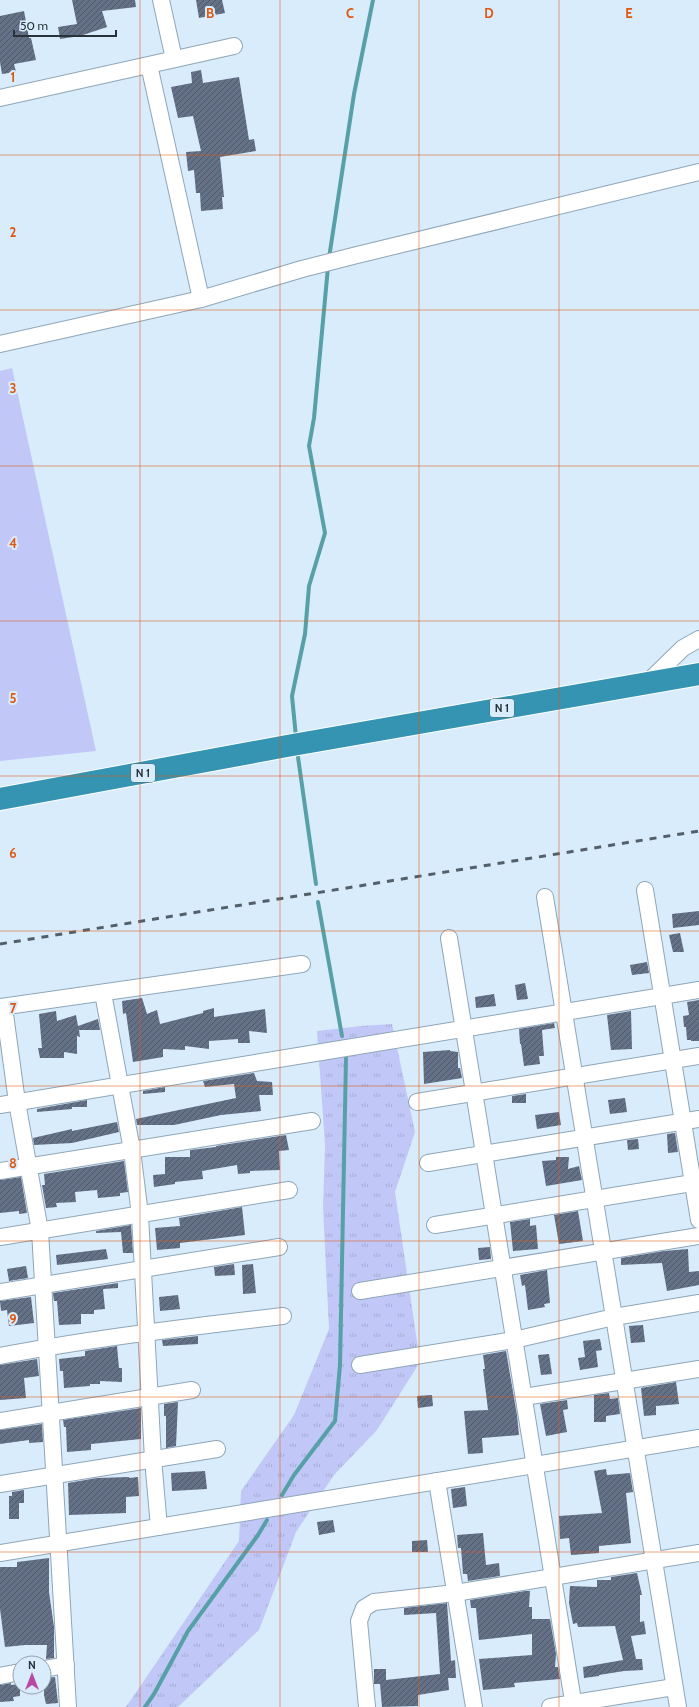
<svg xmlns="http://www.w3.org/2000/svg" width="699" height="1707" font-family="Cabin,sans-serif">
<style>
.grass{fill:url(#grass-tufts)}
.park{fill:#c1c8f7}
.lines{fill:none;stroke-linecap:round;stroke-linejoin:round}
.stream{stroke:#57a0a7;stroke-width:4}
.building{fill:url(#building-hatch)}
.minor-casing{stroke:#8ea6b8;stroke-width:18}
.highway-casing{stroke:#fff;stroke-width:24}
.minor{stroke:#fff;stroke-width:16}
.highway{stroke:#3494b2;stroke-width:22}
.rail{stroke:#546069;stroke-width:3;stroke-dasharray:7 7;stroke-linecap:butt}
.grid{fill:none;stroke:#de570e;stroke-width:1;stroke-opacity:0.55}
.labels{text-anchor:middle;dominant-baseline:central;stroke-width:4;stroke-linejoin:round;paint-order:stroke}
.shield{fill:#d9ecfc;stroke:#5d6a74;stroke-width:1}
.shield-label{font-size:11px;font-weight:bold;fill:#283239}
.grid-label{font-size:13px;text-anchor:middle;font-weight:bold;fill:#de570e;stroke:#d9ecfc;stroke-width:4;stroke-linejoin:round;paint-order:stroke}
</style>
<defs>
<pattern id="grass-tufts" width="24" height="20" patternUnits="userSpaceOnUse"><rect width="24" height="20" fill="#c1c8f7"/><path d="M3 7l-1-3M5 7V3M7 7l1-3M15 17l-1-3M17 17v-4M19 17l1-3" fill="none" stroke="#a6acd4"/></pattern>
<pattern id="building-hatch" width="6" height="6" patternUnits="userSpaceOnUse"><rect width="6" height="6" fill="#647187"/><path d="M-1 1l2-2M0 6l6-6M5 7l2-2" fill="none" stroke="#4e586a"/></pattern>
</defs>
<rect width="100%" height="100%" fill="#d9ecfc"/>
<polygon class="grass" points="392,1024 415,1132 395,1192 420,1362 377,1430 334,1475 296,1532 259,1630 178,1707 126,1707 239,1541 241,1491 294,1415 329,1329 323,1207 325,1145 317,1031 361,1026"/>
<polygon class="park" points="12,368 96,751 0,761 0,371"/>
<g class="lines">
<g class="stream">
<polyline points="329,258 354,94 373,0"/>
<polyline points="296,737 292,696 305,634 309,586 325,533 309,446 314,418 328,267"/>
<polyline points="297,750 316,884"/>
<polyline points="318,902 342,1036"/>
<polyline points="282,1495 294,1475 335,1421 340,1365 346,1058"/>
<polyline points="145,1707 154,1694 188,1631 258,1535 267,1520"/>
</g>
</g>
<g class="building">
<polygon points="72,0 135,0 136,7 102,11 107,27 80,36 60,39 58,27 77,24"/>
<polygon points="196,0 222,0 225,13 199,18"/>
<polygon points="24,11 29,38 31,38 36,60 14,64 16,72 2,74 0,62 0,16"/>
<polygon points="201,70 203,83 239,77 249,140 254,139 256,151 220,157 224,197 222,197 223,209 201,211 200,193 196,193 194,170 188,171 186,152 201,151 193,116 178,118 171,87 192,83 191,72"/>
<polygon points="699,911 699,925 673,928 672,914"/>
<polygon points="680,933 684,952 673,952 669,935"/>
<polygon points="647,962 649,973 632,975 630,965"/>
<polygon points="525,983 528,999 517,1000 515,985"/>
<polygon points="494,994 496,1006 476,1008 475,997"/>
<polygon points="142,998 147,1014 157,1010 160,1024 203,1013 203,1011 214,1008 214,1017 265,1009 267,1033 249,1031 250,1043 238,1043 238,1039 209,1041 209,1049 185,1046 185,1050 163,1049 163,1057 133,1062 126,1013 123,1014 122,1001"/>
<polygon points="699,1000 699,1041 691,1041 691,1040 687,1040 686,1027 684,1027 683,1016 689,1015 687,1002"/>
<polygon points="56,1011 57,1021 76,1015 78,1026 98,1019 100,1030 79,1030 80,1037 77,1036 77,1054 64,1052 64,1058 40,1058 38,1048 42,1048 39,1014"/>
<polygon points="631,1011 632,1049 611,1050 607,1015"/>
<polygon points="554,1023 555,1028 542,1030 544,1056 539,1056 540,1064 524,1066 521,1044 520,1044 519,1029"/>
<polygon points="450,1050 450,1051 458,1052 458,1068 460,1068 462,1078 424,1084 423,1052"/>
<polygon points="254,1073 257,1081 272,1082 273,1095 259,1095 261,1111 221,1115 174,1125 137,1125 136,1119 236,1098 234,1084 205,1087 203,1081"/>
<polygon points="165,1087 165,1092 143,1094 143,1091"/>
<polygon points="526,1094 526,1103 512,1103 512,1096"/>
<polygon points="625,1098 627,1112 610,1114 608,1100"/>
<polygon points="87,1100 87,1107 72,1107 72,1109 37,1112 37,1109"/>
<polygon points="559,1112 561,1125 537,1129 535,1115"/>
<polygon points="117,1122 119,1132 72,1143 34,1145 33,1138 72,1129 72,1131"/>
<polygon points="675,1133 678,1152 668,1153 667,1134"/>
<polygon points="286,1135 289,1150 279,1151 280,1170 250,1171 250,1173 238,1174 237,1165 202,1171 203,1179 175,1182 175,1184 154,1187 153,1175 165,1174 165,1157 190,1157 190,1150 216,1147 216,1146"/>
<polygon points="638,1139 639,1149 628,1150 627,1140"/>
<polygon points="556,1157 569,1157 568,1169 579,1166 582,1180 546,1186 542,1161 556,1160"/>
<polygon points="124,1161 128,1192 120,1193 120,1196 98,1198 97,1190 75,1192 76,1202 56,1203 57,1207 46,1208 42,1185 45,1185 44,1174"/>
<polygon points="21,1177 27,1213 19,1214 19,1211 0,1213 0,1180"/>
<polygon points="242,1207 245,1235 180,1243 180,1248 157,1250 155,1228 180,1226 179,1218"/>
<polygon points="578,1211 583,1241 559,1244 554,1215"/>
<polygon points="530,1219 530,1226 536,1225 538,1249 513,1251 510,1222"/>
<polygon points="131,1225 133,1253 123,1253 121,1232 96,1233 96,1231"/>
<polygon points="490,1247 491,1259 479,1260 478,1248"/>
<polygon points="106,1249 108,1259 57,1265 56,1255"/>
<polygon points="688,1249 689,1272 699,1271 699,1285 667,1291 662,1263 621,1265 621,1258 664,1251"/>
<polygon points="234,1264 235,1275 215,1276 214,1267"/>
<polygon points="253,1264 256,1293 243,1294 242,1265"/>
<polygon points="26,1266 28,1278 9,1281 7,1269"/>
<polygon points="547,1270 550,1303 544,1304 545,1307 528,1310 525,1285 522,1286 520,1275"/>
<polygon points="118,1283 118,1288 103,1289 105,1309 94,1310 94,1314 81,1314 81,1324 59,1325 57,1301 54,1301 53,1293"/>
<polygon points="178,1295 180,1309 160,1311 159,1297"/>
<polygon points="31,1297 34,1323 9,1326 7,1310 1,1311 0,1301"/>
<polygon points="643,1325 645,1342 631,1343 629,1326"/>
<polygon points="198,1336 198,1344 163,1346 162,1340"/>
<polygon points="600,1339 602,1350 596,1351 598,1367 580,1370 578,1358 585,1357 583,1341"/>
<polygon points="117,1346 119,1368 122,1368 122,1382 100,1381 100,1384 90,1384 90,1386 64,1388 63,1371 60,1371 59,1359 85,1356 85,1351"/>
<polygon points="506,1351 517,1415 519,1435 482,1438 483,1453 468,1454 464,1411 488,1410 483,1369 485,1369 483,1355"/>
<polygon points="549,1354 552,1374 541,1375 538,1355"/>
<polygon points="37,1359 39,1376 24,1378 26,1398 0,1400 0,1365"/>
<polygon points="676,1382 679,1404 656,1406 656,1415 644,1416 641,1388"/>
<polygon points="609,1393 610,1399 618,1398 620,1414 606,1416 606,1422 594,1422 594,1395"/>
<polygon points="432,1395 433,1406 418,1408 417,1396"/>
<polygon points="567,1400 568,1409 563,1410 567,1432 546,1436 540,1404"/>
<polygon points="178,1402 176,1446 166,1448 166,1416 164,1416 164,1404"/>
<polygon points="141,1408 141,1439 91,1444 91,1450 67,1452 66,1427 64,1427 63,1420"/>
<polygon points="42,1424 43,1442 29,1443 29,1440 0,1444 0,1430"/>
<polygon points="606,1469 607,1475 630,1473 633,1492 626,1493 631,1543 599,1546 599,1553 571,1555 569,1538 560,1539 559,1516 602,1513 594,1471"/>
<polygon points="205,1471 207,1489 172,1491 171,1473"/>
<polygon points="129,1477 129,1478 138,1477 139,1496 126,1497 126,1513 69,1515 68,1483 97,1478"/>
<polygon points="465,1487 467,1506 453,1508 451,1489"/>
<polygon points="24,1490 24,1503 19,1503 19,1519 9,1519 9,1496 12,1496 12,1492"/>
<polygon points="333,1520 335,1532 319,1535 317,1522"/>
<polygon points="483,1533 486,1565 499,1563 500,1576 468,1581 467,1574 463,1574 461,1548 458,1548 457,1535"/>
<polygon points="427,1540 428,1552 412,1552 412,1541"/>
<polygon points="49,1558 49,1592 54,1627 54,1658 46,1659 47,1645 25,1645 5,1647 0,1609 0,1567 17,1567 17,1562"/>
<polygon points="637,1573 642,1595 640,1595 640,1622 644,1621 646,1634 631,1636 636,1659 642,1659 643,1670 624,1671 599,1675 599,1676 584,1678 583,1667 623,1660 615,1626 578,1627 577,1623 573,1624 569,1603 570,1586 597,1587 597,1580 611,1580 611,1577"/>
<polygon points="525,1591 530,1591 529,1607 532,1607 532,1619 550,1619 556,1654 555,1667 558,1667 560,1679 514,1683 515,1687 483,1690 479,1659 532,1655 532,1634 479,1640 476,1608 471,1608 470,1600"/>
<polygon points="447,1603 451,1661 455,1660 456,1678 448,1678 449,1690 418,1695 418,1706 382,1707 380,1684 374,1684 374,1669 386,1669 386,1680 440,1674 436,1613 404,1615 404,1608"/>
<polygon points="55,1677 58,1703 46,1704 44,1695 44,1678"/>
<polygon points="11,1683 11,1685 20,1684 20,1696 13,1697 14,1701 0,1702 0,1685"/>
</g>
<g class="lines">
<g class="minor-casing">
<g id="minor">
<polyline points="161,0 174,59"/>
<polyline points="149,65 201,299"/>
<polyline points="0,98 234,46"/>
<polyline points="0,344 201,299 302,269 357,255 699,172"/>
<polyline points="648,682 683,648 699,639"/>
<polyline points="645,890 699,1220"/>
<polyline points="545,897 678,1707"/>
<polyline points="449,938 574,1707"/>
<polyline points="103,993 132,1150 140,1215 153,1459 159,1527"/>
<polyline points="0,1007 302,964"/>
<polyline points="4,1007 17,1102 40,1231 68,1707"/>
<polyline points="417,1102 699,1056"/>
<polyline points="0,1105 699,990"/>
<polyline points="428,1163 699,1119"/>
<polyline points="0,1171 312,1121"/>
<polyline points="435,1225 699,1182"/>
<polyline points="0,1237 289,1190"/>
<polyline points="360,1291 699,1236"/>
<polyline points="0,1292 279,1247"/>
<path d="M0,1356c94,-18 189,-29 283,-40"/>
<polyline points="360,1365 514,1340 614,1317 699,1303"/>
<polyline points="524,1397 699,1369"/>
<polyline points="0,1421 192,1390"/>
<polyline points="437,1481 474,1707"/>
<polyline points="0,1484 217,1449"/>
<polyline points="0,1553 699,1438"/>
<polyline points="44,1669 66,1665"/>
<polyline points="0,1676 20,1672"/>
<polyline points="367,1707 359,1621 364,1608 374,1602 455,1593 699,1553"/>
<polyline points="550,1707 674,1687"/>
</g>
</g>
<g class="highway-casing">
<polyline id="highway" points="0,799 287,746 699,674"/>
</g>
<use href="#minor" class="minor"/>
<use href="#highway" class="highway"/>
<polyline class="rail" points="0,944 699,831"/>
</g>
<path class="grid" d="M140,0v1707M280,0v1707M419,0v1707M559,0v1707M0,155h699M0,310h699M0,466h699M0,621h699M0,776h699M0,931h699M0,1086h699M0,1241h699M0,1397h699M0,1552h699"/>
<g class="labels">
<g class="shield">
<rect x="490" y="699" width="24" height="18" rx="3"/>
<rect x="131" y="764" width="24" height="18" rx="3"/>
</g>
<g class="shield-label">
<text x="502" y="708">N 1</text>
<text x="143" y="773">N 1</text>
</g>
</g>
<g class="grid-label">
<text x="210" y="18">B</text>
<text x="350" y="18">C</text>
<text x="489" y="18">D</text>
<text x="629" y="18">E</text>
<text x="13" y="82">1</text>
<text x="13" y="237">2</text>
<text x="13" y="393">3</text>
<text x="13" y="548">4</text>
<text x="13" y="703">5</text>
<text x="13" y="858">6</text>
<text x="13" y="1013">7</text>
<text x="13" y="1168">8</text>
<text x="13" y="1324">9</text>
</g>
<g transform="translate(32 1675)"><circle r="19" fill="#d9ecfc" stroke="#92a2ae"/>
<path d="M0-3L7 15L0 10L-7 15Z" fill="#b848a4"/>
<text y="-6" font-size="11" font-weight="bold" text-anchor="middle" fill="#283239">N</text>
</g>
<path d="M14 30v6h102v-6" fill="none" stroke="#283239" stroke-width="2"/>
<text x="20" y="30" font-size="12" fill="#283239" stroke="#d9ecfc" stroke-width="3" paint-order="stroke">50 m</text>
</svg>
